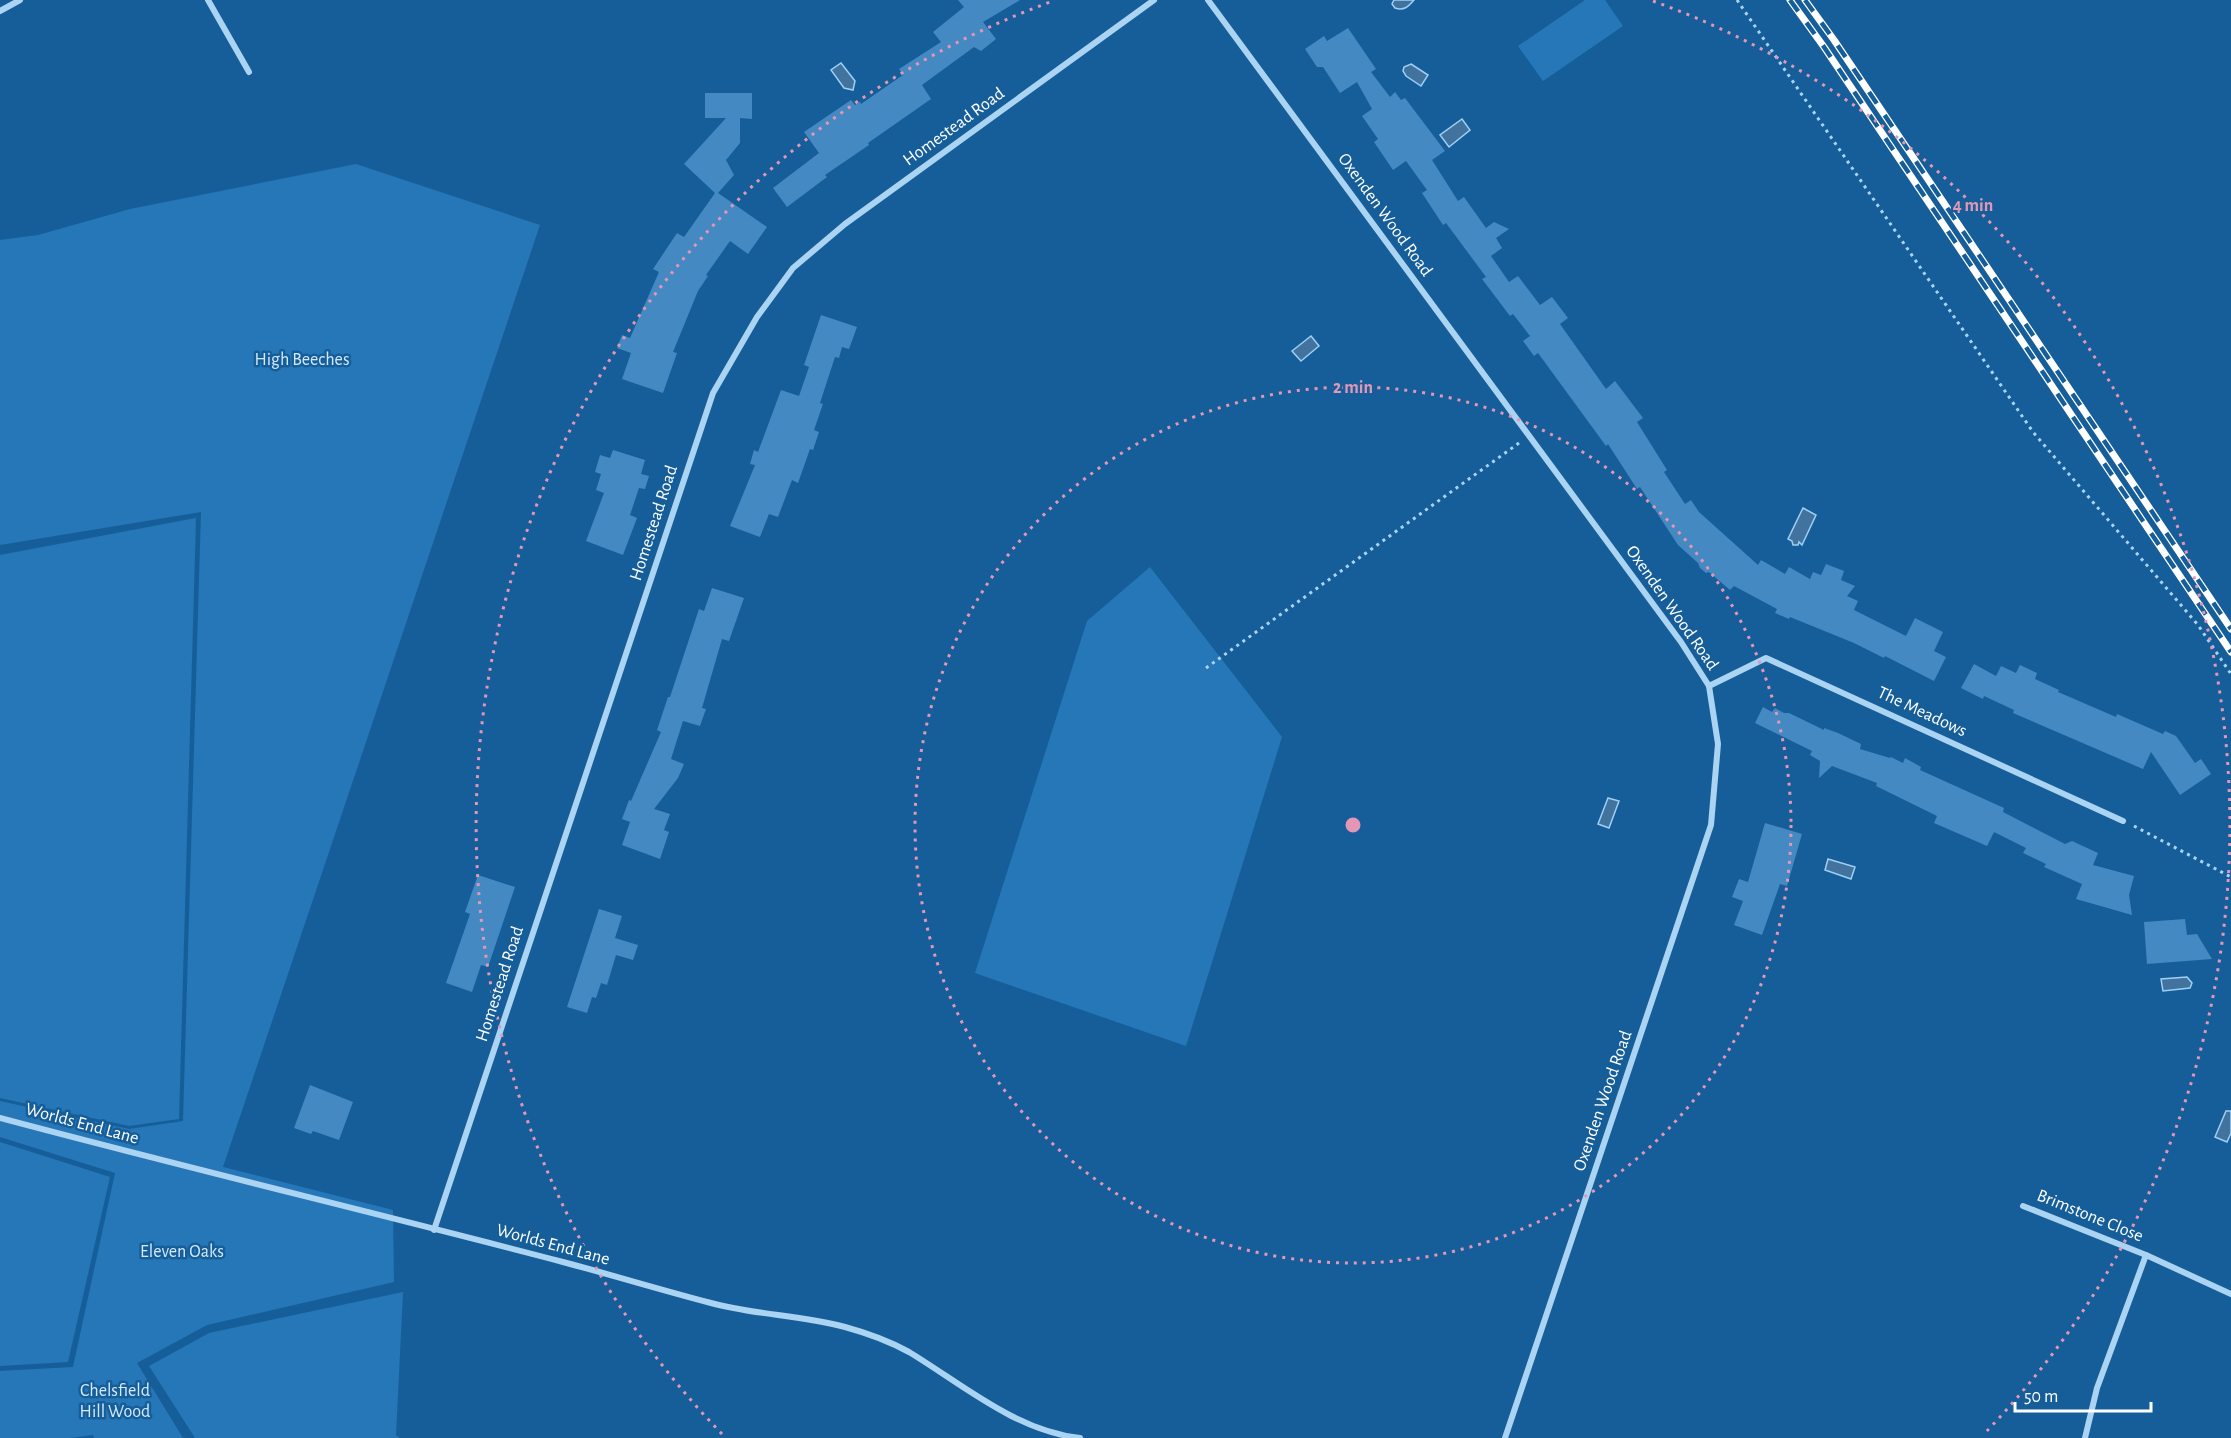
<svg xmlns="http://www.w3.org/2000/svg" width="2231" height="1438" font-family="'Alegreya Sans',sans-serif">
<style>
.green{fill:#2677b7}
.water{fill:#42739e;stroke:#9ecff5;stroke-width:1.5}
.building{fill:#4489c2}
.lines{fill:none;stroke-linecap:round;stroke-linejoin:round}
.path{stroke:#abd3f2;stroke-width:3;stroke-dasharray:3 4.5;stroke-linecap:butt}
.minor{stroke:#abd3f2;stroke-width:6}
.rail-casing{stroke:#fff;stroke-width:7}
.rail{stroke:#165e9a;stroke-width:4.5;stroke-dasharray:14;stroke-linecap:butt}
.ring{fill:none;stroke:#e497b5;stroke-width:3;stroke-dasharray:3 6}
.labels{text-anchor:middle;dominant-baseline:central;stroke-width:5;stroke-linejoin:round;paint-order:stroke}
.street-label{font-size:18px;fill:#fff;stroke:#165e9a}
.park-label{font-size:18px;fill:#d3eafc;stroke:#165e9a}
.centre{fill:#e497b5;stroke:#165e9a;stroke-width:3}
.ring-label{font-size:18px;text-anchor:middle;font-weight:bold;fill:#e497b5;stroke:#165e9a;stroke-width:5;stroke-linejoin:round;paint-order:stroke}
</style>
<rect width="100%" height="100%" fill="#165e9a"/>
<g class="green">
<polygon points="1585,0 1605,0 1623,26 1543,81 1518,46"/>
<polygon points="356,164 540,225 223,1167 393,1210 394,1282 207,1325 137,1363 183,1438 94,1438 93,1435 70,1438 0,1438 0,1371 73,1367 115,1173 0,1137 0,1101 129,1129 183,1121 201,512 0,545 0,240 38,235 130,209"/>
<polygon points="196,518 179,1119 129,1126 0,1098 0,555"/>
<polygon points="1150,567 1282,737 1186,1046 975,973 1087,621"/>
<polygon points="0,1142 110,1177 68,1362 0,1366"/>
<polygon points="403,1292 396,1435 400,1438 195,1438 149,1366 209,1333"/>
</g>
<g class="water">
<path d="M1394,0h20c-6,7 -10,11 -19,8l-3,-4z"/>
<polygon points="841,63 855,81 853,90 844,88 831,70"/>
<polygon points="1411,64 1428,75 1421,86 1406,76 1403,71 1404,67"/>
<polygon points="1462,119 1470,130 1449,147 1440,135"/>
<polygon points="1311,336 1319,346 1301,361 1292,351"/>
<polygon points="1803,508 1816,515 1802,545 1799,542 1798,545 1793,545 1792,541 1788,539"/>
<polygon points="1608,798 1619,801 1609,828 1598,824"/>
<polygon points="1828,859 1855,867 1851,879 1825,870"/>
<polygon points="2187,977 2192,983 2190,988 2163,991 2161,979"/>
<polygon points="2226,1111 2231,1111 2231,1133 2227,1142 2215,1137"/>
</g>
<g class="building">
<polygon points="958,0 1020,0 983,22 996,39 981,51 974,47 922,85 931,99 868,143 869,145 825,175 827,177 787,207 773,188 819,153 804,132 851,100 855,105 860,102 861,104 903,75 899,69 941,42 933,32 964,7"/>
<polygon points="1348,28 1376,69 1371,72 1390,97 1395,92 1401,100 1405,98 1445,151 1432,160 1458,201 1464,197 1486,228 1494,222 1509,229 1496,238 1502,248 1491,256 1509,282 1518,276 1540,305 1552,297 1568,318 1560,324 1606,389 1615,381 1643,418 1637,422 1667,470 1664,472 1685,504 1691,500 1699,512 1758,565 1761,560 1785,574 1789,567 1810,579 1813,572 1821,575 1826,564 1844,571 1841,580 1855,586 1847,596 1858,601 1854,610 1906,636 1915,618 1943,632 1934,651 1946,657 1934,681 1885,656 1884,658 1854,643 1790,617 1789,619 1775,613 1777,609 1734,586 1730,590 1709,572 1706,573 1700,568 1698,563 1678,545 1640,487 1637,489 1608,444 1606,446 1538,353 1534,356 1523,341 1530,336 1513,314 1510,316 1482,279 1486,277 1446,223 1443,225 1422,193 1427,190 1406,161 1393,170 1374,142 1378,139 1362,116 1372,109 1357,82 1340,93 1323,67 1317,67 1305,49 1324,36 1327,41"/>
<polygon points="705,93 752,93 752,119 740,118 740,143 726,160 734,175 718,193 767,227 748,254 730,241 706,275 708,276 698,291 673,352 677,353 663,393 622,379 631,353 617,348 622,335 630,338 659,272 653,269 677,233 684,237 715,193 684,164 726,118 705,118"/>
<polygon points="821,315 857,327 849,349 842,347 839,358 835,357 820,403 823,404 814,430 819,432 813,450 810,449 798,483 792,480 778,517 769,514 760,537 730,526 755,465 750,464 754,450 758,452 781,390 799,396 809,367 804,365"/>
<polygon points="613,450 645,460 641,474 649,476 645,489 639,488 630,515 637,518 623,555 586,541 604,493 596,490 601,474 595,472 600,455 610,458"/>
<polygon points="712,588 744,598 729,641 722,639 702,708 706,709 700,726 683,721 671,759 684,764 678,778 654,809 670,814 664,830 669,832 660,859 622,845 630,822 622,819 629,800 631,801 661,732 657,730 668,697 670,697 699,609 704,611"/>
<polygon points="1974,664 1996,676 2001,666 2016,673 2020,665 2037,673 2035,679 2059,690 2058,692 2116,717 2117,714 2163,734 2165,731 2176,736 2195,763 2201,759 2211,774 2180,795 2151,752 2143,769 2013,713 2014,710 1984,696 1983,699 1961,688"/>
<polygon points="1763,707 1772,712 1775,708 1784,713 1789,713 1824,730 1824,728 1838,733 1861,744 1860,749 1890,758 1891,757 1903,763 1905,758 1921,767 1920,770 2004,808 2003,812 2065,844 2072,841 2098,853 2093,865 2134,876 2129,895 2132,915 2076,899 2082,884 2044,867 2046,864 2023,853 2026,848 1994,832 1987,846 1934,823 1937,816 1876,786 1877,783 1832,766 1819,778 1820,761 1810,755 1812,751 1755,723"/>
<polygon points="1765,823 1802,834 1787,886 1780,884 1762,935 1734,925 1743,901 1732,897 1739,879 1748,882"/>
<polygon points="478,875 515,887 488,967 481,965 472,992 446,983 470,914 465,912"/>
<polygon points="599,909 622,916 615,938 638,945 633,960 616,955 607,985 601,983 596,998 592,997 587,1013 567,1007"/>
<polygon points="2185,919 2187,935 2197,934 2212,959 2147,964 2144,922"/>
<polygon points="310,1085 353,1102 339,1140 313,1131 311,1134 294,1128"/>
</g>
<g class="lines">
<g class="path">
<polyline points="1737,0 2033,432 2198,625 2231,674"/>
<polyline points="1206,668 1519,443"/>
<polyline points="2134,826 2231,877"/>
</g>
<g class="minor">
<polyline points="208,0 249,72"/>
<polyline points="1208,0 1681,642 1709,686 1718,744 1711,825 1505,1438"/>
<polyline points="0,11 20,0"/>
<polyline points="1709,686 1766,658 2123,821"/>
<path d="M0,1118c187,50 376,95 563,144 49,13 98,28 148,41 44,12 90,12 134,24 22,6 44,14 64,25 53,32 107,79 171,86"/>
<polyline points="2023,1206 2146,1255 2231,1294"/>
<polyline points="434,1230 713,393 757,317 793,268 845,224 1154,0"/>
<polyline points="2085,1438 2097,1388 2146,1255"/>
</g>
<g class="rail-casing">
<g id="rail">
<polyline points="1790,0 1824,47 2231,652"/>
<polyline points="1805,0 1834,40 2231,629"/>
</g>
</g>
<use href="#rail" class="rail"/>
</g>
<g class="ring">
<circle cx="1353" cy="825" r="438"/>
<path d="M722 1434A877 877 0 0 1 1053 1M1653 1A877 877 0 0 1 1984 1434"/>
</g>
<g class="labels">
<g class="street-label">
<text transform="translate(954 127) rotate(-36)">Homestead Road</text>
<text transform="translate(1385 215) rotate(54)">Oxenden Wood Road</text>
<text transform="translate(654 523) rotate(-72)">Homestead Road</text>
<text transform="translate(1672 608) rotate(55)">Oxenden Wood Road</text>
<text transform="translate(1922 712) rotate(25)">The Meadows</text>
<text transform="translate(500 984) rotate(-72)">Homestead Road</text>
<text transform="translate(1603 1101) rotate(-71)">Oxenden Wood Road</text>
<text transform="translate(82 1124) rotate(15)">Worlds End Lane</text>
<text transform="translate(2090 1216) rotate(22)">Brimstone Close</text>
<text transform="translate(553 1245) rotate(15)">Worlds End Lane</text>
</g>
<g class="park-label">
<text x="302" y="360">High Beeches</text>
<text x="182" y="1252">Eleven Oaks</text>
<text x="115" y="1391">Chelsfield<tspan x="115" dy="21">Hill Wood</tspan></text>
</g>
</g>
<circle cx="1353" cy="825" r="9" class="centre"/>
<g class="ring-label">
<text x="1973" y="211">4 min</text>
<text x="1353" y="393">2 min</text>
</g>
<path d="M2015 1402v9h136v-9" fill="none" stroke="#ffffff" stroke-width="3"/>
<text x="2024" y="1402" font-size="18" fill="#ffffff" stroke="#165e9a" stroke-width="4.5" paint-order="stroke">50 m</text>
</svg>
